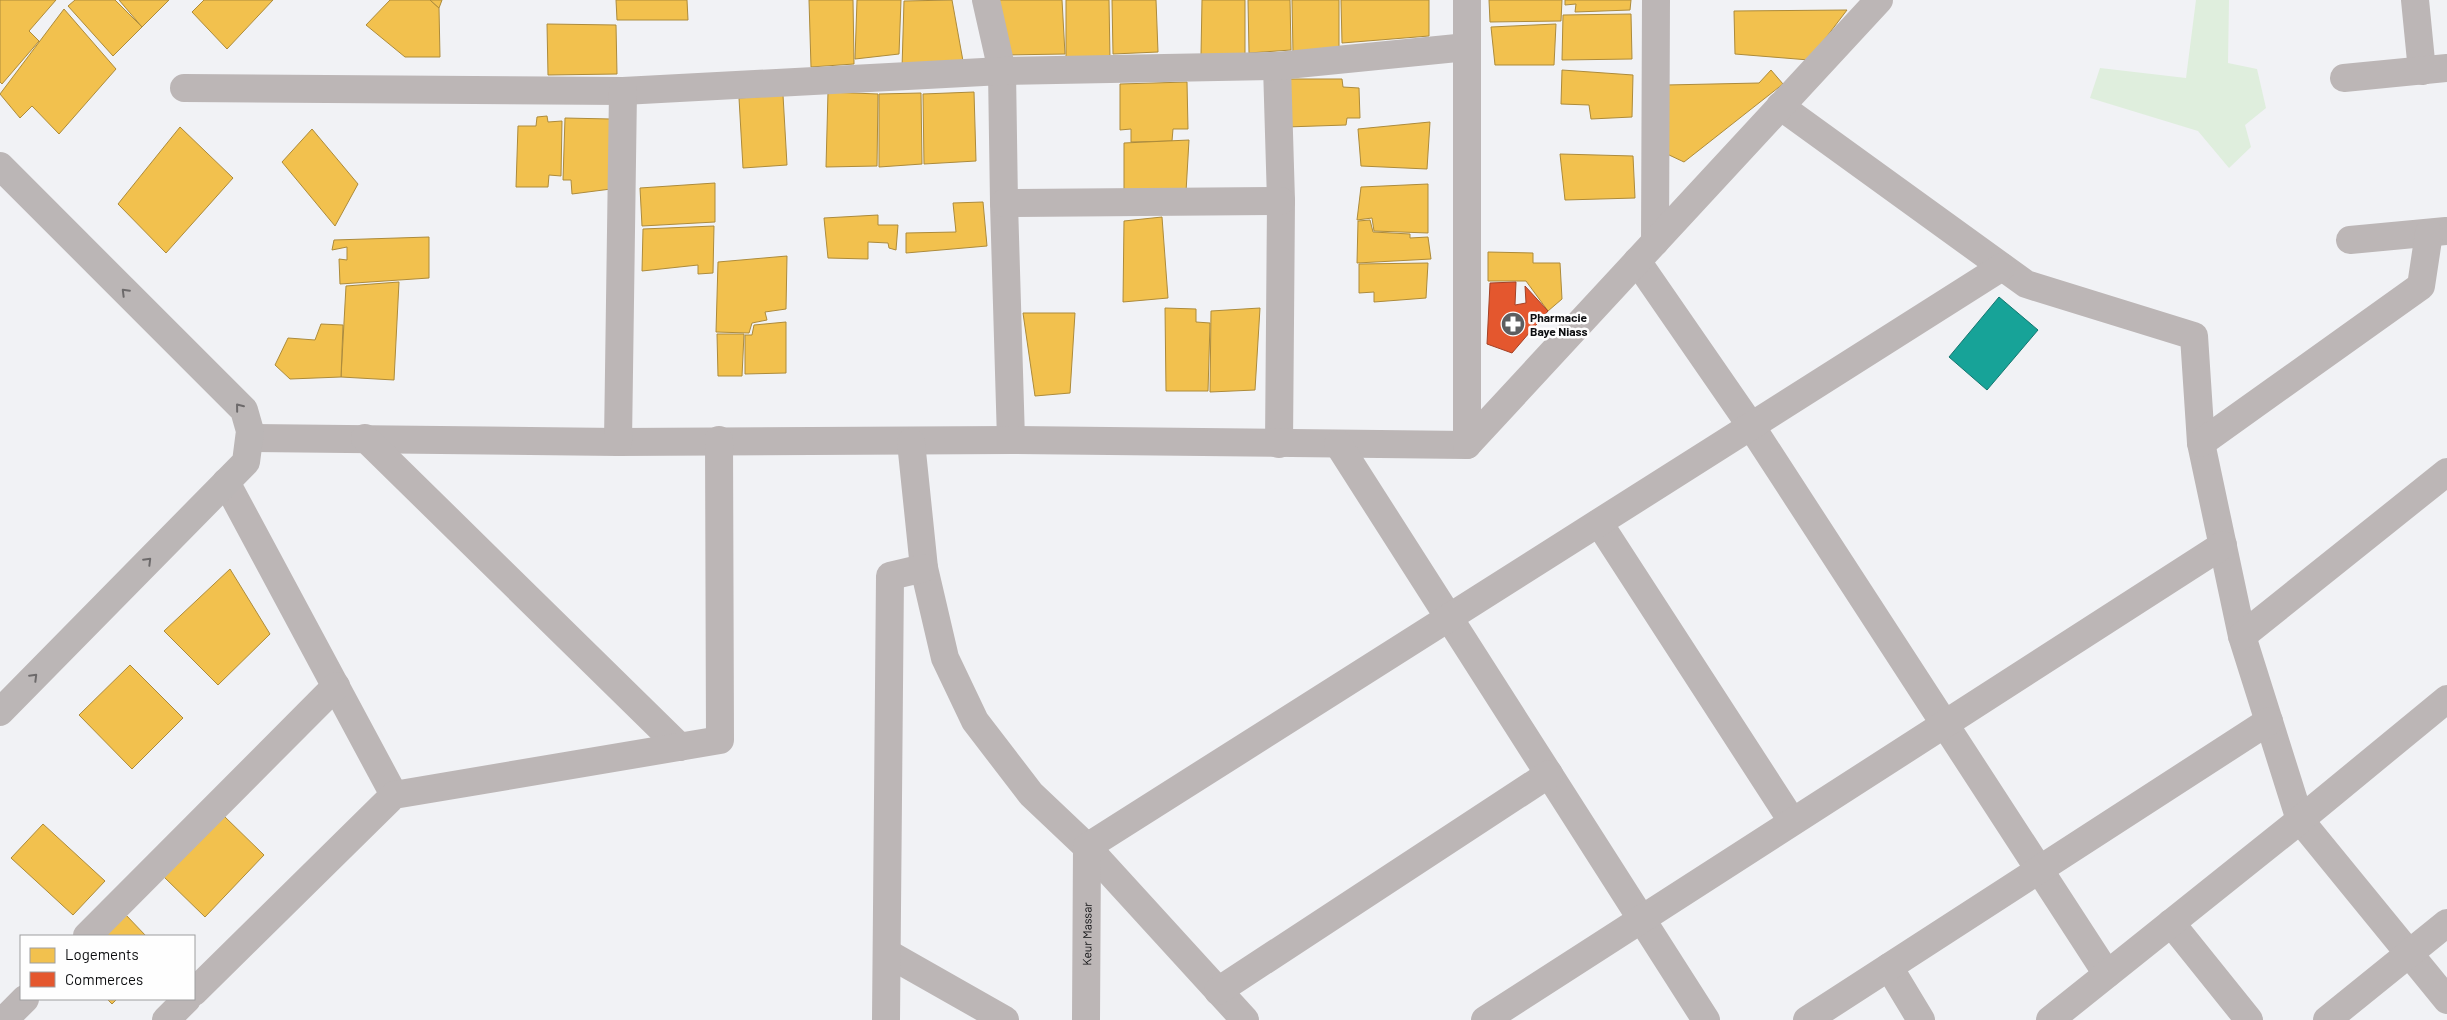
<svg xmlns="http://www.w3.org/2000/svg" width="2447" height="1020" font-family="Barlow,sans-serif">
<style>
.green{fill:#dfeedd}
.homes{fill:#f2c14e;stroke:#ad8b3b}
.shops{fill:#e4572e;stroke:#a44125}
.public{fill:#17a398;stroke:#14766f}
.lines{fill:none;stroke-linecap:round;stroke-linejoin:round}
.street{stroke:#bcb6b6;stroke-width:28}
.secondary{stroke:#bbb6b6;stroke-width:28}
.oneway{stroke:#6d6a6b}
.labels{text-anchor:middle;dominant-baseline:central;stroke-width:5;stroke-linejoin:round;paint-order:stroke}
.poi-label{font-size:12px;font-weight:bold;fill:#0d0e10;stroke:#fefefe;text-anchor:start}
.street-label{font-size:12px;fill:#0d0e10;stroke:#fefefe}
</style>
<rect width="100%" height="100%" fill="#f1f2f5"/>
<polygon class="green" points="2196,0 2229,0 2228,63 2257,69 2266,108 2245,125 2251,147 2229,168 2198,131 2090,98 2100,68 2186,78"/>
<g class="homes">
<polygon points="0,0 56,0 29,31 39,41 2,84 0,82"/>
<polygon points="75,0 115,0 142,27 113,56 68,6"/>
<polygon points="119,0 169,0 142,27"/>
<polygon points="204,0 273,0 227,49 192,12"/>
<polygon points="390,0 430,0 439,8 440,57 405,57 366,25"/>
<polygon points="430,0 442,0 439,8"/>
<polygon points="616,0 687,0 688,20 617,20"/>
<polygon points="809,0 853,0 854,64 811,67"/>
<polygon points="857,0 901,0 899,54 855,59"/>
<polygon points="952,0 963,61 902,68 904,1"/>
<polygon points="994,0 1062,0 1065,54 1004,55"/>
<polygon points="1066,0 1109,0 1110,59 1066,61"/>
<polygon points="1112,0 1156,0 1158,52 1113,54"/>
<polygon points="1202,0 1245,0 1245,54 1201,55"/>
<polygon points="1248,0 1290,0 1291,50 1249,53"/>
<polygon points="1292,0 1339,0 1339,50 1293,53"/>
<polygon points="1341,0 1429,0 1429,36 1342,43"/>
<polygon points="1489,0 1562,0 1561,21 1490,22"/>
<polygon points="1565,0 1631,0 1630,10 1575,12 1576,4 1565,5"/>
<polygon points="64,9 116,69 59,134 32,106 20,118 0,94"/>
<polygon points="1847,10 1809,60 1735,54 1734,11"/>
<polygon points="1631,14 1632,59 1562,60 1563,15"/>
<polygon points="547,24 616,25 617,74 548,75"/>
<polygon points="1556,24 1554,65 1495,65 1491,27"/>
<polygon points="1562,70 1633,75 1632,117 1591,119 1589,105 1561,104"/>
<polygon points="1771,70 1783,84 1684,162 1667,154 1666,85 1759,83"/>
<polygon points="1284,79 1342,79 1343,87 1359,88 1360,118 1347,118 1346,125 1286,127"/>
<polygon points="1187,82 1188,129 1173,129 1172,141 1131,142 1131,129 1120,130 1120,84"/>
<polygon points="828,92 878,94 877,166 826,167"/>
<polygon points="974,92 976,161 924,164 923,94"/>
<polygon points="921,93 922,164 879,167 879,94"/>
<polygon points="783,95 787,165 743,168 739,98"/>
<polygon points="547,116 548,122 562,121 561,176 549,175 548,187 516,187 518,126 536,126 537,117"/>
<polygon points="565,118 610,119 611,189 572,194 571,180 563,180"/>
<polygon points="1430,122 1427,169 1361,166 1358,129"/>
<polygon points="180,127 233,178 166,253 118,204"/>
<polygon points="312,129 358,184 335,226 282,162"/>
<polygon points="1189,140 1186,192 1124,194 1124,143"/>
<polygon points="1560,154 1633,156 1635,198 1565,200"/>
<polygon points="715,183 715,222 642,226 640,188"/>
<polygon points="1428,184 1428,233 1374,231 1372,218 1357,220 1361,187"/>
<polygon points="983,202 987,246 906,253 906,233 956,232 953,203"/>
<polygon points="878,215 878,225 898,225 896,250 889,248 888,243 868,242 868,259 828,258 824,218"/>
<polygon points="1162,217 1168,298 1123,302 1124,221"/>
<polygon points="1370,220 1373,232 1410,234 1410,238 1428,237 1431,259 1357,263 1358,221"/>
<polygon points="714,226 713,273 698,274 698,265 642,271 643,229"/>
<polygon points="429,237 429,278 340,284 339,259 347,260 347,247 332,250 334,240"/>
<polygon points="1488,252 1533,253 1533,263 1560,263 1562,299 1548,311 1526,281 1488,281"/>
<polygon points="787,256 786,309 765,312 767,320 752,323 749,333 716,332 718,262"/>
<polygon points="1428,263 1426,298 1374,302 1374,292 1359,293 1359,264"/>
<polygon points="399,282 394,380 341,377 346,286"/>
<polygon points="1165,308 1196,309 1196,322 1210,323 1208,391 1166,391"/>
<polygon points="1260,308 1255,390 1210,392 1211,311"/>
<polygon points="1023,313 1075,313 1070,393 1035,396"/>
<polygon points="786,322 786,373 745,374 745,335 752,335 754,325"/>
<polygon points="321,324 343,325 341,377 290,379 275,365 288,338 315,340"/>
<polygon points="717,334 744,334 742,376 718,376"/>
<polygon points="230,569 270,634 218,685 164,631"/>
<polygon points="130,665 183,718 132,769 79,715"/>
<polygon points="224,816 264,855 205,917 164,877"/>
<polygon points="43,824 105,881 73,915 11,858"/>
<polygon points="125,914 146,936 101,936"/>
<polygon points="107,999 117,999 112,1004"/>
</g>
<polygon class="shops" points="1516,282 1515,305 1526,303 1525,286 1548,311 1512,353 1487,344 1490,283"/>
<polygon class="public" points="1999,297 2038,330 1987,390 1949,357"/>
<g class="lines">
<g class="street">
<polyline points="986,0 1002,71 1004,203 1011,440"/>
<polyline points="2415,0 2422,71"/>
<polyline points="1277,66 1281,201 1279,444"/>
<polyline points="2344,78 2447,68"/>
<polyline points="184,88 623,91 1002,71 1277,66 1467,47"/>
<polyline points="1780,106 2026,284 2194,336 2201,443 2242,636 2300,820 2447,1000"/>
<polyline points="1004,203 1281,201"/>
<polyline points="2350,240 2446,231"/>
<polyline points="1655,242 1656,0"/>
<polyline points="1637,261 1751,426 2107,974"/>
<polyline points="250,438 618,442 1011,440 1467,445 1879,0"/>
<polyline points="365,438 680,747"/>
<polyline points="618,442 623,91"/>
<polyline points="911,442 924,568 945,658 975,721 1031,794 1087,847 1245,1020"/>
<polyline points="2201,443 2421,286 2429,233"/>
<polyline points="1338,444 1706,1020"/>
<polyline points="1467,445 1467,0"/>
<polyline points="226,482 394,795"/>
<polyline points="1599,523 1792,821"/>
<polyline points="2242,636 2447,472"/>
<polyline points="2171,923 2249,1020"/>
<polyline points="87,936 336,686"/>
<polyline points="887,953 1005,1020"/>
<polyline points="1889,967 1921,1020"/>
<polyline points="1218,991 1549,774"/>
<polyline points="194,992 394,795 720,740 719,440"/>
<polyline points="4,1020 25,999"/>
<polyline points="166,1020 187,999"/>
<polyline points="886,1020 890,576 924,568"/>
<path id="s1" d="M1086,1020l1,-173 915,-580"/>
<polyline points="1485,1020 2223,545"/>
<polyline points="1807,1020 2269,721"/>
<polyline points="2050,1020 2300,820 2447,699"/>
<polyline points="2327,1020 2447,923"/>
</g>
<polyline class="secondary" points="0,166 244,410 250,431 246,462 0,712"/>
</g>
<defs><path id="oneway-chevron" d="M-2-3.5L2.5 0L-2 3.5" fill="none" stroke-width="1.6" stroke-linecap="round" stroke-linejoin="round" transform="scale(1.25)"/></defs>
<g class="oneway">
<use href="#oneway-chevron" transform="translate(125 292) rotate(-135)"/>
<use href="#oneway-chevron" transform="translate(239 407) rotate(-129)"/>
<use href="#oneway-chevron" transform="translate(148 561) rotate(-45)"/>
<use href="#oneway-chevron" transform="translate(34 677) rotate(-45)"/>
</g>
<defs>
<g id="pharmacy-disc" transform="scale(1.25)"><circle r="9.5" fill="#5d5e60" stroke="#fefefe"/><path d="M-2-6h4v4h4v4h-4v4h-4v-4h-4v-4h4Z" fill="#fff"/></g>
</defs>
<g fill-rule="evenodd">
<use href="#pharmacy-disc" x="1513" y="324"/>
</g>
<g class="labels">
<g class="poi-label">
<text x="1530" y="317">Pharmacie<tspan x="1530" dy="14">Baye Niass</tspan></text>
</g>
<g class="street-label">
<text stroke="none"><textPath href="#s1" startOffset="86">Keur Massar</textPath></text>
</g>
</g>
<rect x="20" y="935" width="175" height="65" fill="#fefefe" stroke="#9e9e9f"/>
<rect x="30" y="948" width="25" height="15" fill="#f2c14e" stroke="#9e9e9f"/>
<text x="65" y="960" font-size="15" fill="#0d0e10">Logements</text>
<rect x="30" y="972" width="25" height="15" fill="#e4572e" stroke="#9e9e9f"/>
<text x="65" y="985" font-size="15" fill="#0d0e10">Commerces</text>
</svg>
